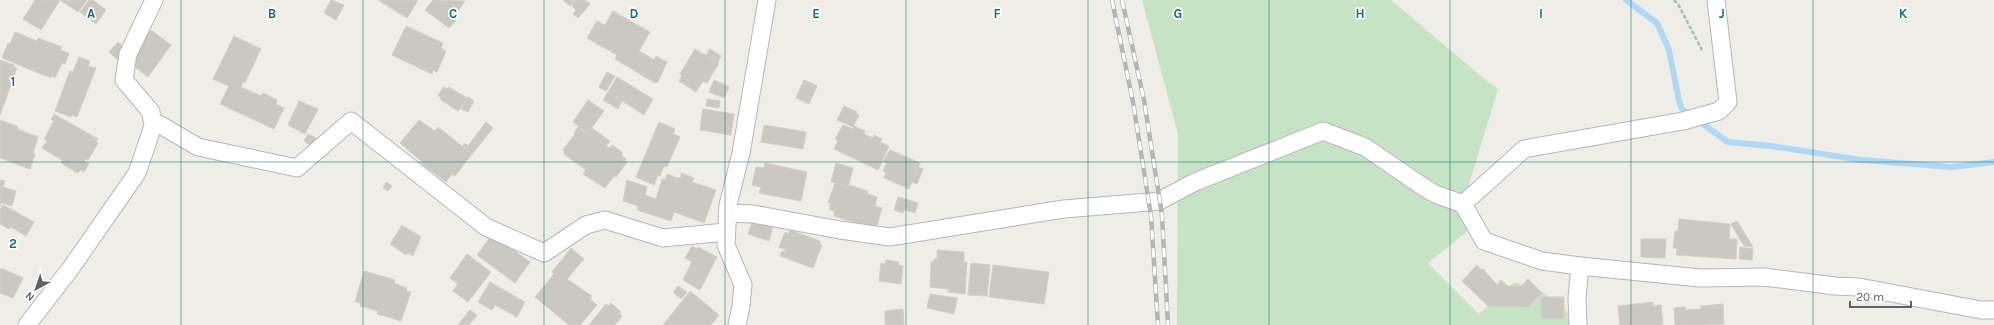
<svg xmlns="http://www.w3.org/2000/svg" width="1994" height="325" font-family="Karla,sans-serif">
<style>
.green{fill:#c7e3c6}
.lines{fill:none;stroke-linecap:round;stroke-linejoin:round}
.stream{stroke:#afd8f6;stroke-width:6}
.building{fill:#cac8c3;stroke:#d3cfc6}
.minor-casing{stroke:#b4b6ba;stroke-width:19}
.path{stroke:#a0c4aa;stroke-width:2.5;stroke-dasharray:4 2;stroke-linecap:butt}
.minor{stroke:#fff;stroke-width:17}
.rail-casing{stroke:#b4b5b5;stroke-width:4.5}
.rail{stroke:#fff;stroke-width:3;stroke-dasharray:9;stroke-linecap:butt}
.grid{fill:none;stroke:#0f766e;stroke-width:1;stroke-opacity:0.55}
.grid-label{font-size:13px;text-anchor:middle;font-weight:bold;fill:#0f766e;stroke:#fff;stroke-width:3.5;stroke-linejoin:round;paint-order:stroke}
</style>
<rect width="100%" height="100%" fill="#efede7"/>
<polygon class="green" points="1142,0 1391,0 1482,77 1498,89 1463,204 1475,225 1428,263 1479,314 1515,282 1543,292 1578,321 1578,325 1177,325 1178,134"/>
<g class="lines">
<polyline class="stream" points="1626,0 1657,23 1669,50 1679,101 1682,109 1728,142 1771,146 1861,160 1952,167 1994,162"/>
</g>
<g class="building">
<polygon points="35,0 60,0 41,30 23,19"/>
<polygon points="60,0 87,0 78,12"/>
<polygon points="89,0 93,0 106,10 96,24 80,12"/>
<polygon points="331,0 344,5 336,20 324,13"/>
<polygon points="378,0 418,0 407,18"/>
<polygon points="433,0 465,1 453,18 456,20 449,28 425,10"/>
<polygon points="563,0 576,0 570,6"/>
<polygon points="576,0 585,0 590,4 578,18 573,14 576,10 572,6"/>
<polygon points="613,11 650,32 639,51 654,60 656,56 667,62 658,82 655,83 615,59 617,55 587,38 597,21 605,25"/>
<polygon points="406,26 443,43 441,48 446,51 437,72 433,70 432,74 392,55"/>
<polygon points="151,30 171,45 148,77 131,64 139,46"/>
<polygon points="15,32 37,41 38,38 62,47 60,50 69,53 65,64 62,63 55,78 52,76 51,78 2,58 8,43 10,44"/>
<polygon points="234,36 261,49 245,83 243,82 241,87 261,96 263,93 277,100 276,104 284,108 274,129 220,104 229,86 213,79"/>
<polygon points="118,42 130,54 121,63 109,52"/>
<polygon points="695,49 719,63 707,83 703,81 696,92 679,81 682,76 680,74"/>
<polygon points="710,49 721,56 718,62 706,55"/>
<polygon points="79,57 90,61 88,66 96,68 77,117 72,115 71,117 55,111 70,71 73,72"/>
<polygon points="0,60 14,65 13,67 17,68 0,115"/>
<polygon points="607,72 615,76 606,91 599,87"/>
<polygon points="617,77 653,99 644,115 608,92"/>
<polygon points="714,80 729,87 724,98 709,92"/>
<polygon points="804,80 817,86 809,104 796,98"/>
<polygon points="443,87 447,89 449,87 467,98 458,111 440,99 441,97 438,96"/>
<polygon points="608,92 622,101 618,109 603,100"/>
<polygon points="468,97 474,101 468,112 461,109"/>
<polygon points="707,99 720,101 719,108 706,106"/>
<polygon points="588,100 604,111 588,133 573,122"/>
<polygon points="299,101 318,109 305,134 288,125"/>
<polygon points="844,106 857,112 856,114 859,115 853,127 837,120"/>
<polygon points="703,109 734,114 731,135 700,130"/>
<polygon points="54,114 98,139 96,142 98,143 88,160 86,159 84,161 89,164 84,172 80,170 78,173 61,163 62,160 42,148 47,141 44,139 54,121 51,120"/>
<polygon points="0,120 18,127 17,129 38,137 33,153 35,154 30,169 0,158"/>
<polygon points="419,120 435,131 438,127 472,154 455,176 452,174 446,182 421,163 422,162 400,143"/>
<polygon points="486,122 493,128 472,154 463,146 465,143 468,146"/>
<polygon points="659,122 675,129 673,134 680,137 667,167 664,166 660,176 658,175 654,185 636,177"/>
<polygon points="764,125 806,132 803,149 761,142"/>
<polygon points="843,125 853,129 854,126 865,131 864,134 873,138 874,135 882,139 880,142 889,146 878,170 834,149 838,140 835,139"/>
<polygon points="578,127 588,134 592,128 610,141 606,146 610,148 612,145 623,153 621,155 626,159 625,161 627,162 616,177 614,176 605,188 583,174 586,170 564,154 565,152 563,150 575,134 574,133"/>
<polygon points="308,134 316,138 311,146 304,141"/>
<polygon points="890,150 920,163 909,189 884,178 886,173 883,171 887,163 883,161"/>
<polygon points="765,163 807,172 801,201 759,193 761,187 752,185 756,167 764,168"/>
<polygon points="836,163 853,168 848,187 831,182"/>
<polygon points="918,167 923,169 917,184 912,182"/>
<polygon points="681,173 694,178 692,182 716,190 704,223 674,212 671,221 637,210 638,206 623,201 627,180 647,187 645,195 656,199 662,179 665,180 667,174 678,178 681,177"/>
<polygon points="0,180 5,181 3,187 16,191 12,206 1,203 0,207"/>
<polygon points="386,182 392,186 388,191 383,188"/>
<polygon points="835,183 848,188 849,185 867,191 868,194 877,197 875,206 882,208 876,229 834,216 835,212 829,209 831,203 828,203"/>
<polygon points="898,197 918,203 915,213 904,210 903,213 894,210"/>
<polygon points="3,205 34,222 26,236 11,227 9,229 0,224 0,210"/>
<polygon points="1679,219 1730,224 1729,239 1737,239 1736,259 1676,255 1677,248 1673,248 1675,231 1678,231"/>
<polygon points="753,220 773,227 769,241 748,234"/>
<polygon points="1737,221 1753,247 1744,246 1731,224"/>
<polygon points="402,225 421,237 413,256 408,253 406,255 390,244"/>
<polygon points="790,230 820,241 820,244 822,245 813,268 780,256 782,251 785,252 786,250 779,247 785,232 789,234"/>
<polygon points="491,236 496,237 530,262 515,283 477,255"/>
<polygon points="1641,239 1666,239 1665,258 1641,257"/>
<polygon points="692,246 697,249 698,247 717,257 700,290 683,280 692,262 685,258"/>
<polygon points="1740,247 1753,249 1752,260 1739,259"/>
<polygon points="571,248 584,259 567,279 592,296 590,299 597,305 580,325 569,325 535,297 554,274 552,272"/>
<polygon points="937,250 964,252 964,262 967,262 965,294 948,292 948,289 930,287 931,262 934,262 934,259 937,259"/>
<polygon points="467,254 491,272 468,302 453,291 458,284 450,278"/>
<polygon points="886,260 899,262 898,265 903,266 901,284 879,281 881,263 885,264"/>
<polygon points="971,263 990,265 987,296 968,295"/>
<polygon points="993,265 1049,272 1044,304 989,297"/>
<polygon points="1477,265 1481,270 1483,269 1497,285 1501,280 1508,286 1521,286 1528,279 1542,293 1528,307 1488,306 1462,281"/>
<polygon points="0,269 3,269 23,278 13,298 0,293"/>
<polygon points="364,271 395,280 394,283 407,288 406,291 411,292 401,321 377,314 378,311 360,306 361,303 355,302"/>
<polygon points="490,282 525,302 517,317 495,305 492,310 478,302"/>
<polygon points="678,286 687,292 681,299 673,292"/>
<polygon points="690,291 719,315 711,325 663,325"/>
<polygon points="930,294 957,298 954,314 927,308"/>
<rect x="1541" y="297" width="23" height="22"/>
<polygon points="1653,302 1653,306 1661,305 1663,325 1620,325 1618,306"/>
<polygon points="611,303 621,312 619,314 622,316 615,325 589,325 606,304 609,306"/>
<polygon points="1723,304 1724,324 1675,325 1674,308 1685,307 1686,310 1701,309 1701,306"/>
<polygon points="903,309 904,325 885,325 885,311"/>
<polygon points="470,310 477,315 469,325 458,325"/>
</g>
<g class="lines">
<g class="minor-casing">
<g id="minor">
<polyline points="154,0 128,54 124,80 151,112 152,120 198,147 297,168 351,121 486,227 544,253 586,225 605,220 663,238 726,232"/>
<polyline points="1463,204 1524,149 1683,121 1719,111 1728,102 1716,0"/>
<polyline points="727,213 753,214 840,230 890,237 1064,209 1149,202 1159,201 1195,182 1323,131 1365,147 1422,186 1435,194 1463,204 1484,241 1542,261 1580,266 1700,278 1764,277 1835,286 1859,287 1981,310 1994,310"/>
<polyline points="27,325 71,268 137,173 154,123"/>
<polyline points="737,325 741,306 743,285 726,245 728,205 741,153 767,0"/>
<polyline points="1578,325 1577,298 1580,266"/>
</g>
</g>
<polyline class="path" points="1674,0 1678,4 1702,50"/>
<use href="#minor" class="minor"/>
<g class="rail-casing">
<g id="rail">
<polyline points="1112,0 1133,102 1151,216 1158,325"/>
<polyline points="1122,0 1144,100 1162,215 1168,325"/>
</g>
</g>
<use href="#rail" class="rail"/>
</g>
<path class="grid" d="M181,0v325M363,0v325M544,0v325M725,0v325M906,0v325M1088,0v325M1269,0v325M1450,0v325M1631,0v325M1813,0v325M0,162h1994"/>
<g class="grid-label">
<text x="91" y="18">A</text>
<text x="272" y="18">B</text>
<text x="453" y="18">C</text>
<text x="634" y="18">D</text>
<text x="816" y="18">E</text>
<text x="997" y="18">F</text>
<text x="1178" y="18">G</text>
<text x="1360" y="18">H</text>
<text x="1541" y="18">I</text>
<text x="1722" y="18">J</text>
<text x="1903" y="18">K</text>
<text x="13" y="86">1</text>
<text x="13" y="248">2</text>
</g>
<g transform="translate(36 289) rotate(220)" stroke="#ffffff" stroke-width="3" paint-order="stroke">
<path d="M0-3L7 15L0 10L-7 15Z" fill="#5e6165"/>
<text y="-6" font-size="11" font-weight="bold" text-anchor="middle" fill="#5e6165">N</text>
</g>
<path d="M1850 301v6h61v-6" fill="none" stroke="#5e6165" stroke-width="2"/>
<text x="1856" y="301" font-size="12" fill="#5e6165" stroke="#ffffff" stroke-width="3" paint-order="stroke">20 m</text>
</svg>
